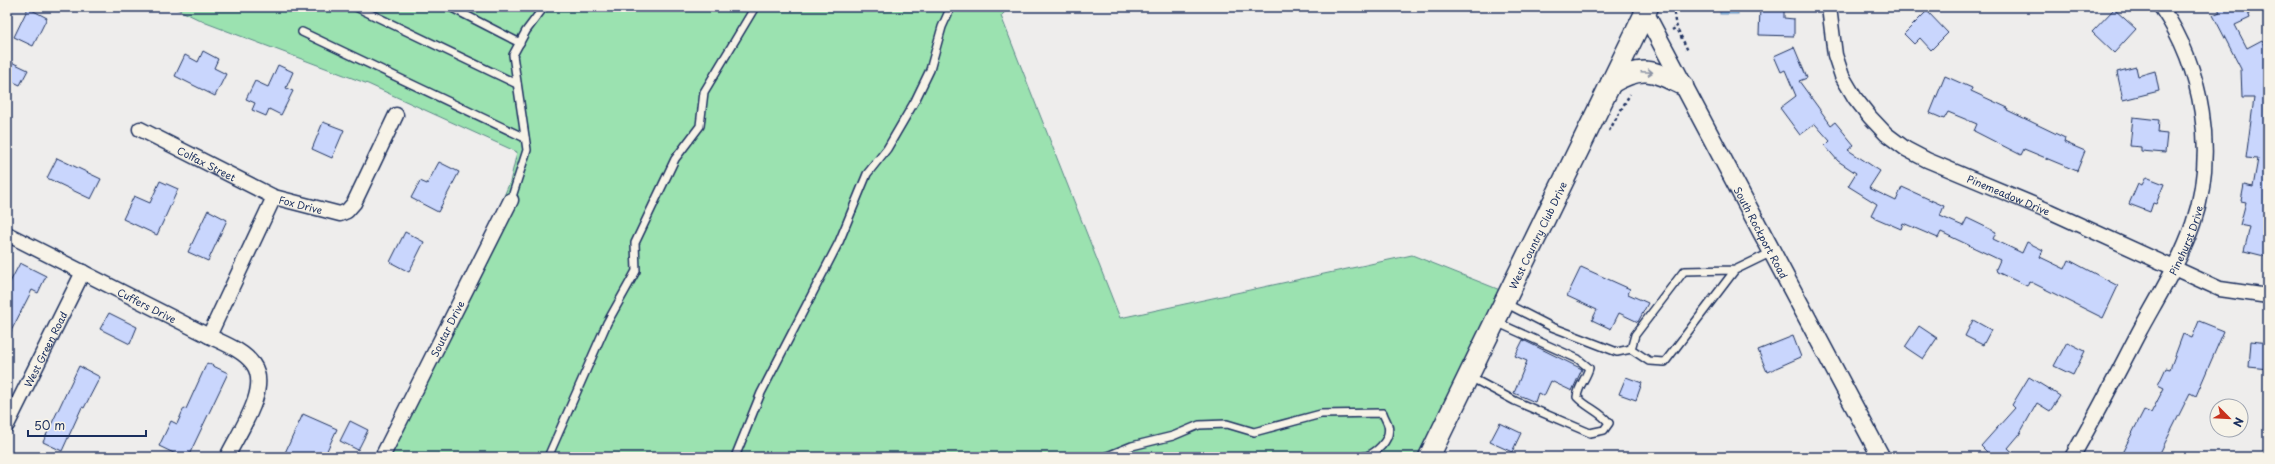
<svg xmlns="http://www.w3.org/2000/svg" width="2275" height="464" font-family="'Playpen Sans',sans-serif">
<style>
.green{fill:#9be2b0;stroke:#5b8887}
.water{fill:#9ed1fc;stroke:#6a90bd}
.building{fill:#c9d6fd;stroke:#1b2f5e}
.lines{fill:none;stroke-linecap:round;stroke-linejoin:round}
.service-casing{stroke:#1b2f5e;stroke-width:10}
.minor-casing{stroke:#1b2f5e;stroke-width:17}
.tertiary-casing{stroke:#1b2f5e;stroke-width:20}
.secondary-casing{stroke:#1b2f5e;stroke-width:23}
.path{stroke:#1b2f5e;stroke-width:2.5;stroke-dasharray:3 3;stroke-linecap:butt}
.service{stroke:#f7f3e8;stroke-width:7}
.minor{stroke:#f7f3e8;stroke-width:14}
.tertiary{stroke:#f7f3e8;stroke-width:17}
.secondary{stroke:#f7f3e8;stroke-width:20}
.oneway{stroke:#8991a3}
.labels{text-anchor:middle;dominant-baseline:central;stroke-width:3;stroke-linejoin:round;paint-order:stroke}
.street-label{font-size:10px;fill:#1b2f5e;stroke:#f7f3e8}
</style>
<rect width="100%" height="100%" fill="#eeedec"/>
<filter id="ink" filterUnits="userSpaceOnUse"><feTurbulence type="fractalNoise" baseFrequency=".025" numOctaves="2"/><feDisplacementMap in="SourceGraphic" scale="8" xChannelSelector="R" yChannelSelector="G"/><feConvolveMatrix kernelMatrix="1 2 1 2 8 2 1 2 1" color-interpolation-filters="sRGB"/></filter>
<g filter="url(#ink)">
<polygon class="green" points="173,7 1010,7 1001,16 1120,318 1412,255 1500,290 1417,457 391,457 510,182 517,152 368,84 206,23"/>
<rect class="water" x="1720" y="7" width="18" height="7"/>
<g class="building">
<polygon points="1760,7 1784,7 1784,18 1794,19 1794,36 1759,35"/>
<polygon points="2217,7 2246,7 2250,18 2235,25 2247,48 2262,40 2268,51 2268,257 2244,251 2250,227 2240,225 2246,202 2241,201 2244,185 2253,187 2258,159 2246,158 2254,98 2242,98 2241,69 2213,15 2220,12"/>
<polygon points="28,8 47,18 33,46 14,37"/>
<polygon points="2114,9 2136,29 2114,53 2092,32"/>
<polygon points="1927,11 1948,33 1931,50 1920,38 1914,44 1904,34"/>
<polygon points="1794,47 1807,78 1799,81 1831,125 1835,122 1854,145 1848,150 1880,171 1869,188 1896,201 1902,187 1944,206 1940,216 1963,226 1967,218 1996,232 1993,239 2022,253 2027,242 2043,250 2040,257 2065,269 2069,260 2118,286 2103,318 2029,281 2027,286 1997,272 1996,269 2000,260 1941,232 1938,238 1903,223 1901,229 1871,216 1877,204 1848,186 1856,173 1838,161 1825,146 1830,141 1815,124 1800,135 1780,108 1796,96 1785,70 1781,72 1774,56"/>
<polygon points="203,51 218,59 214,68 226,74 215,96 175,76 185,55 198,62"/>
<polygon points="7,60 28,70 20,85 7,79"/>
<polygon points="278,65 293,72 286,88 293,91 281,115 269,109 266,116 252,110 255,103 246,99 255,81 268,87"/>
<polygon points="2136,67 2138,76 2155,71 2159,91 2123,100 2117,72"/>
<polygon points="1945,76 1972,88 1971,91 2008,108 2007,110 2065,138 2064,142 2085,151 2077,171 2024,149 2021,155 1974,131 1977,124 1948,112 1944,119 1930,113"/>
<polygon points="2133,117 2159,120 2158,133 2167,134 2165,153 2141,151 2141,147 2130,146"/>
<polygon points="323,122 344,130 332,158 312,149"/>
<polygon points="57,158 101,179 91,199 47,178"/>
<polygon points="439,162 459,172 438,212 411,198 420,181 427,184"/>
<polygon points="2146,177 2164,184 2156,204 2153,203 2150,212 2129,204 2138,183 2142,185"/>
<polygon points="160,181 178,189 157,235 123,219 134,196 150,203"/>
<polygon points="208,210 227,220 208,261 188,252"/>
<polygon points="405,232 424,242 409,272 390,262"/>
<polygon points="20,263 46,276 38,293 32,290 7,339 7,288"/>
<polygon points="1581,267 1630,289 1628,294 1648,303 1638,322 1619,313 1611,329 1592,320 1597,310 1567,296"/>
<polygon points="109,313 137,327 130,344 100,329"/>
<polygon points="1973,320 1991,330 1983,345 1965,336"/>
<polygon points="2199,321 2224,331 2196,396 2190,393 2158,457 2120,457 2144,410 2151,413 2164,388 2158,385 2166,368 2170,369 2183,334 2192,338"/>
<polygon points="1919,326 1937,338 1923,359 1905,347"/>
<polygon points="1793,336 1801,357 1767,372 1758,350"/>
<polygon points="1523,340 1582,369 1572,391 1551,381 1544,396 1538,393 1535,402 1514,393 1527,361 1515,356"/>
<polygon points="2251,341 2268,343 2268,369 2249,367"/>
<polygon points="2067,342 2085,351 2073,375 2054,366"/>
<polygon points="207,363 228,373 188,457 182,457 159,446 171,421 177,424 184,408 186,409"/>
<polygon points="79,366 100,377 84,408 82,407 62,451 43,442"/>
<polygon points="1626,377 1642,383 1636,400 1619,394"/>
<polygon points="2029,377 2060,396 2050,411 2037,403 2019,435 2008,448 2018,457 1992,457 1981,446 2015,408 2012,405"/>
<polygon points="303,414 337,429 324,457 283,457"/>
<polygon points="350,421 368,430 358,450 340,441"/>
<polygon points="1500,423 1521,433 1512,452 1490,442"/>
</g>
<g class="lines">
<g class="service-casing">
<g id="service">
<polyline points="356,7 517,84"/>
<polyline points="450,7 520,43"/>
<polyline points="302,32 525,138"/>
<polyline points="511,200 527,150 513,55 526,31 544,7"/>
<polyline points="1735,270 1684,271 1635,335 1631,349 1649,361 1665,362 1735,270 1772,252"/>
<polyline points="1505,303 1552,327 1617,352 1631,349"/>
<path d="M1470,377l45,24 75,32 14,-3 5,-7c-9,-12 -22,-15 -32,-26 1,-11 9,-18 12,-29l-11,-9 -82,-37"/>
<polyline points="548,457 607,323 636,271 635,243 675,159 700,126 704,92 755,7"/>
<polyline points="735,457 761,393 839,242 867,174 887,149 915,101 930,70 942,27 951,7"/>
<path d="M1105,457l27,-11 41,-10 26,-11 28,-1 27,8 67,-18 62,-1c1,4 4,8 5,12 4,15 -13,30 -26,32"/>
</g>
</g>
<g class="minor-casing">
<g id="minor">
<path id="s1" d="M1829,7l6,48 7,21 13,22 15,19 16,17 20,15 21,11 122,51 171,78 48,7"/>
<path id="s2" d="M140,129l134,68 66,17 7,-3 7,-8 42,-88"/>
<path id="s3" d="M7,234l202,102c14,7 34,14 44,28 18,25 -15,69 -26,93"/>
<polyline points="209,336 274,197"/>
<path id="s4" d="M7,425l76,-153"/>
<path id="s5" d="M382,457l129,-257"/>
<path id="s6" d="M2072,457c24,-41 45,-83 67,-125 19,-35 41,-70 54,-108 24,-71 10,-156 -32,-217"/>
</g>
</g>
<g class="tertiary-casing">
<g id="tertiary">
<path id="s7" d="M1642,7l239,450"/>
</g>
</g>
<g class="secondary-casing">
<g id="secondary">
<path d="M1611,83c31,-18 41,-13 72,2"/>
<path id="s8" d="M1429,457l219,-450"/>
</g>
</g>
<g class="path">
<path d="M1675,7c-4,15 7,30 13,44"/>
<polyline points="1672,30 1677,27"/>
<polyline points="1609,131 1630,94"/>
</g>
<use href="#service" class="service"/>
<use href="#minor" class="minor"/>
<use href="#tertiary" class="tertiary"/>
<use href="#secondary" class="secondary"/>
</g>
<defs><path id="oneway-shaft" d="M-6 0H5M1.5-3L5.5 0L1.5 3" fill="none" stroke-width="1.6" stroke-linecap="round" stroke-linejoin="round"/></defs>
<use class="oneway" href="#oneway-shaft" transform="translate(1647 72) rotate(3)"/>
</g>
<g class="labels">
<g class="street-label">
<text stroke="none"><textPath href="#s2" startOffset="75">Colfax Street</textPath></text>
<text stroke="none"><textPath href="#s1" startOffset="281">Pinemeadow Drive</textPath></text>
<text stroke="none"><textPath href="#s2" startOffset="178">Fox Drive</textPath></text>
<text stroke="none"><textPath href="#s7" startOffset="255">South Rockport Road</textPath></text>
<text stroke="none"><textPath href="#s8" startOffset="247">West Country Club Drive</textPath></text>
<text stroke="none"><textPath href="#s6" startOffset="245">Pinehurst Drive</textPath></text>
<text stroke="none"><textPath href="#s3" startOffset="157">Cuffers Drive</textPath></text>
<text stroke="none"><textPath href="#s5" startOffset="144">Soutar Drive</textPath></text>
<text stroke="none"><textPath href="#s4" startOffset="85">West Green Road</textPath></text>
</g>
</g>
<rect width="2275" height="464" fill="none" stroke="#f7f3e8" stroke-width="24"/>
<rect x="12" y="12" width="2251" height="440" fill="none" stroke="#1b2f5e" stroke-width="1.5" filter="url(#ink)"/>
<g transform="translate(2229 418) rotate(114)"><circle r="19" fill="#f7f3e8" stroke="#9fa5b1"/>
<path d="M0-3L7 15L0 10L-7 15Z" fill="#c8321e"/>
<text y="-6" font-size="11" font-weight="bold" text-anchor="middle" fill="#1b2f5e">N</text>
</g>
<path d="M28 430v6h118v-6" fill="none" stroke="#1b2f5e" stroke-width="2"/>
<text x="34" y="430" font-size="12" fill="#1b2f5e" stroke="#f7f3e8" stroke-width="3" paint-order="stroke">50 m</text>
</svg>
